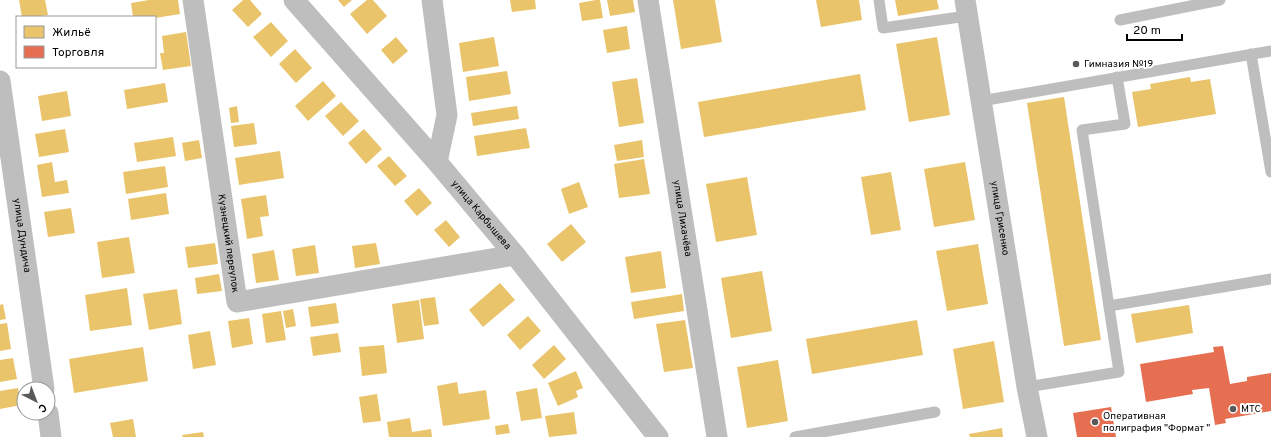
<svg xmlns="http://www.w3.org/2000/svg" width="1271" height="437" font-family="Overpass,sans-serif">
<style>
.homes{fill:#e9c46a}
.shops{fill:#e76f51}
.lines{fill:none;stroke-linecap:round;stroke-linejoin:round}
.lane{stroke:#bebebe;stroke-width:11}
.street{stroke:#bebebe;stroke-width:21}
.poi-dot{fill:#595959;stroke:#fff;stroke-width:1.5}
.labels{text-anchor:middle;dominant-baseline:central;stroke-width:4;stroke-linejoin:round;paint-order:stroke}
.poi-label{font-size:10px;fill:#000;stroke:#fff;text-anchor:start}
.street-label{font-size:10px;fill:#000;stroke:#fff}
</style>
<rect width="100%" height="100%" fill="#fff"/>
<g class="homes">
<polygon points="19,0 45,0 48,15 33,17 22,17"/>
<polygon points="149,0 178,0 180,14 155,18 133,17 131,3"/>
<polygon points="243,0 250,0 262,14 248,27 232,10"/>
<polygon points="338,0 352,0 344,7"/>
<polygon points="367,0 373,0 387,16 367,34 350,14"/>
<polygon points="510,0 535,0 536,9 512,12"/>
<polygon points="596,0 600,0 603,18 582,21 579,3"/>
<polygon points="607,0 633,0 635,12 610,16"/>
<polygon points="673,0 715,0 722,42 681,49"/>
<polygon points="816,0 859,0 862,20 821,27"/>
<polygon points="895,0 937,0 939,9 898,16"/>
<polygon points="271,22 288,41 271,57 253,37"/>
<polygon points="627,26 630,49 607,53 603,30"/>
<polygon points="186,32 191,66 163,70 160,53 164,53 162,36"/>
<polygon points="396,37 408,51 393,64 381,50"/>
<polygon points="494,37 499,66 463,72 459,43"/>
<polygon points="937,37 950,115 909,122 896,44"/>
<polygon points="295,49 312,68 296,83 279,64"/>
<polygon points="507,71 511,94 469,101 466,77"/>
<polygon points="860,74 866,110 704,137 698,102"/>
<polygon points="1190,77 1191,82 1210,79 1216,114 1138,127 1132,92 1151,89 1150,84"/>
<polygon points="637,78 644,123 619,127 612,82"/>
<polygon points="323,81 336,96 308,121 295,106"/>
<polygon points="165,83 168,102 127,109 124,90"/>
<polygon points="67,91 71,116 42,121 38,96"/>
<polygon points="1064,97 1101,340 1064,346 1027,103"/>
<polygon points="341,102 359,121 343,136 325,116"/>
<polygon points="237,106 239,122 231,123 229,108"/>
<polygon points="517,106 519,119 473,126 471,113"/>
<polygon points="254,123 257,144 234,147 231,126"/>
<polygon points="526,128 530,148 477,156 474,136"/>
<polygon points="65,129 69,152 39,157 35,134"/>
<polygon points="364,129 382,149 366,164 348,143"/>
<polygon points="173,137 176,156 137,162 134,143"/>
<polygon points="199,140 202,158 185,161 182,143"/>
<polygon points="642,140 644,157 617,161 614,145"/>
<polygon points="280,151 284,178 239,185 235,158"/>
<polygon points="389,156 407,176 395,186 377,166"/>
<polygon points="644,159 650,194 619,198 614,164"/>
<polygon points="52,162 55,182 67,180 69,193 42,197 37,165"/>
<polygon points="965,162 975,220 934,227 924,169"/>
<polygon points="165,166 168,187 126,194 123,172"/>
<polygon points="891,172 901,230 871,235 861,177"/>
<polygon points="747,177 757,235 716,242 706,184"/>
<polygon points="579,182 588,207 569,214 561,189"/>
<polygon points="419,188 432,203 417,216 404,201"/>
<polygon points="166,193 169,214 131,220 128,199"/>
<polygon points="266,195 269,216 260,217 263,236 247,239 241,199"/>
<polygon points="71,208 75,233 48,237 44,212"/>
<polygon points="446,220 460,237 449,247 434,230"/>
<polygon points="571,224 586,242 562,262 547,244"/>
<polygon points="129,237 135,273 102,278 97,242"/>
<polygon points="215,243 218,264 188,268 185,247"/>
<polygon points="376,243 380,264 355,268 352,246"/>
<polygon points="978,244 988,304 947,311 936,251"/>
<polygon points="315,245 319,273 296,276 292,249"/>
<polygon points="274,250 279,280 256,283 252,254"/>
<polygon points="661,251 666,288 631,293 625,257"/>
<polygon points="762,271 772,331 731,338 721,278"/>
<polygon points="219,274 222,291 197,294 195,278"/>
<polygon points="500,283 515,300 483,327 469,310"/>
<polygon points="127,288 132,325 90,331 85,295"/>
<polygon points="177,289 182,324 149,330 143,294"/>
<polygon points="682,294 684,311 634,319 631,302"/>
<polygon points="435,297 439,324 424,326 420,299"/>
<polygon points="419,300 424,339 397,343 392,304"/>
<polygon points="336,303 339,323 311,327 308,307"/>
<polygon points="3,304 6,319 0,320 0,305"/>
<polygon points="1189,305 1193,333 1136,343 1131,314"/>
<polygon points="293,309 296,326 286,328 283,311"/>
<polygon points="281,311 286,340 266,343 262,314"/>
<polygon points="528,316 541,331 520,350 507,335"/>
<polygon points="249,318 253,344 232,348 228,321"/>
<polygon points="685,320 693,368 664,372 656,324"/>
<polygon points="917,320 923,355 812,374 806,339"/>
<polygon points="7,323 11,349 0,351 0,324"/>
<polygon points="210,331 216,365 193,369 188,335"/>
<polygon points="338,333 341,352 313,356 310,337"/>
<polygon points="994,341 1004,402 963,409 953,349"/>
<polygon points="384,345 387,373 362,376 359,347"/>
<polygon points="554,345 566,359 544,379 532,365"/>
<polygon points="143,347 148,381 74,393 69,359"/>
<polygon points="13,358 17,379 0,382 0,360"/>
<polygon points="778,360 788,421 747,428 737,367"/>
<polygon points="576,371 583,388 576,391 578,397 558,406 548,383"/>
<polygon points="457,382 459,394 486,390 490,419 443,426 437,386"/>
<polygon points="18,388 21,405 0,409 0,391"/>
<polygon points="537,388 542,418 521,421 516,392"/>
<polygon points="377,394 381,421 363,423 359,397"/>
<polygon points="574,412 577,434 549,437 545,416"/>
<polygon points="410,418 412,432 431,429 432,437 389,437 387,422"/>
<polygon points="133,419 136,437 113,437 110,423"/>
<polygon points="508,424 510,433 496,435 495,426"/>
<polygon points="1002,428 1003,437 970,437 969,434"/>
<polygon points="203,432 204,437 183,437 182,435"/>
</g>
<g class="shops">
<polygon points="1223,346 1230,384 1247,381 1247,377 1271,373 1271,411 1225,419 1226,423 1215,425 1209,388 1192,390 1193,394 1146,402 1140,364 1214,352 1213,347"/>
<polygon points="1111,407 1116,437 1077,437 1073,413"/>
</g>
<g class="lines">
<g class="lane">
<polyline points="879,0 883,28 967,16"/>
<polyline points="1120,20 1220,0"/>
<polyline points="1251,54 1271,172"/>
<polyline points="981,101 1271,51"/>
<polyline points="1109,306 1271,279"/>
<polyline points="1027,387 1119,372 1082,130 1125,124 1117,77"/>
<polyline points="795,437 935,412"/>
</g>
<g class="street">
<path id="s1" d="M193,0l44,302 278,-47"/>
<path id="s2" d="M294,0l143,162 78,93 143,182"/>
<polyline points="432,0 447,115 437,162"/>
<path id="s3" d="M648,0l69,437"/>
<path id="s4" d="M965,0l62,387 10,50"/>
<path id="s5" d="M0,81l44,308"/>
<polyline points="48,413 51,437"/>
</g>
</g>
<g class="poi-dot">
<circle cx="1076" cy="64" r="4"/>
<circle cx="1233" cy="409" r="4"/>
<circle cx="1095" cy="422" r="4"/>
</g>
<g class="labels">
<g class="poi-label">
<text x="1084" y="64">Гимназия №19</text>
<text x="1241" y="409">МТС</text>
<text x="1103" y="416">Оперативная<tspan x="1103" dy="12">полиграфия "Формат "</tspan></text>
</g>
<g class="street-label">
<text stroke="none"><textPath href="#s2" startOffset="285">улица Карбышева</textPath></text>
<text stroke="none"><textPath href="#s3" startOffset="221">улица Лихачёва</textPath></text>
<text stroke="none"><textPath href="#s4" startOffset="221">улица Грисенко</textPath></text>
<text stroke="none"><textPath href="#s5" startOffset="156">улица Дундича</textPath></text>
<text stroke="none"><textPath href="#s1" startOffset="246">Кузнецкий переулок</textPath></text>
</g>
</g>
<rect x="16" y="16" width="140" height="52" fill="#ffffff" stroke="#999999"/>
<rect x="24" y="26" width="20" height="12" fill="#e9c46a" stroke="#999999"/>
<text x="52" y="36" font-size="12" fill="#000000">Жильё</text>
<rect x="24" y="46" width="20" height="12" fill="#e76f51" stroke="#999999"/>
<text x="52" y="56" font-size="12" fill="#000000">Торговля</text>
<g transform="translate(36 401) rotate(138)"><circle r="19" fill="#ffffff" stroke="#999999"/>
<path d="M0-3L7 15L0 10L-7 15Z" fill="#595959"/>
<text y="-6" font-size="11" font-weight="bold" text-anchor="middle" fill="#000000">С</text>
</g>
<path d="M1127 34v6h55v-6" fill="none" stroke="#000000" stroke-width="2"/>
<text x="1133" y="34" font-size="12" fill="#000000" stroke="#ffffff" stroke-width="3" paint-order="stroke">20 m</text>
</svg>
